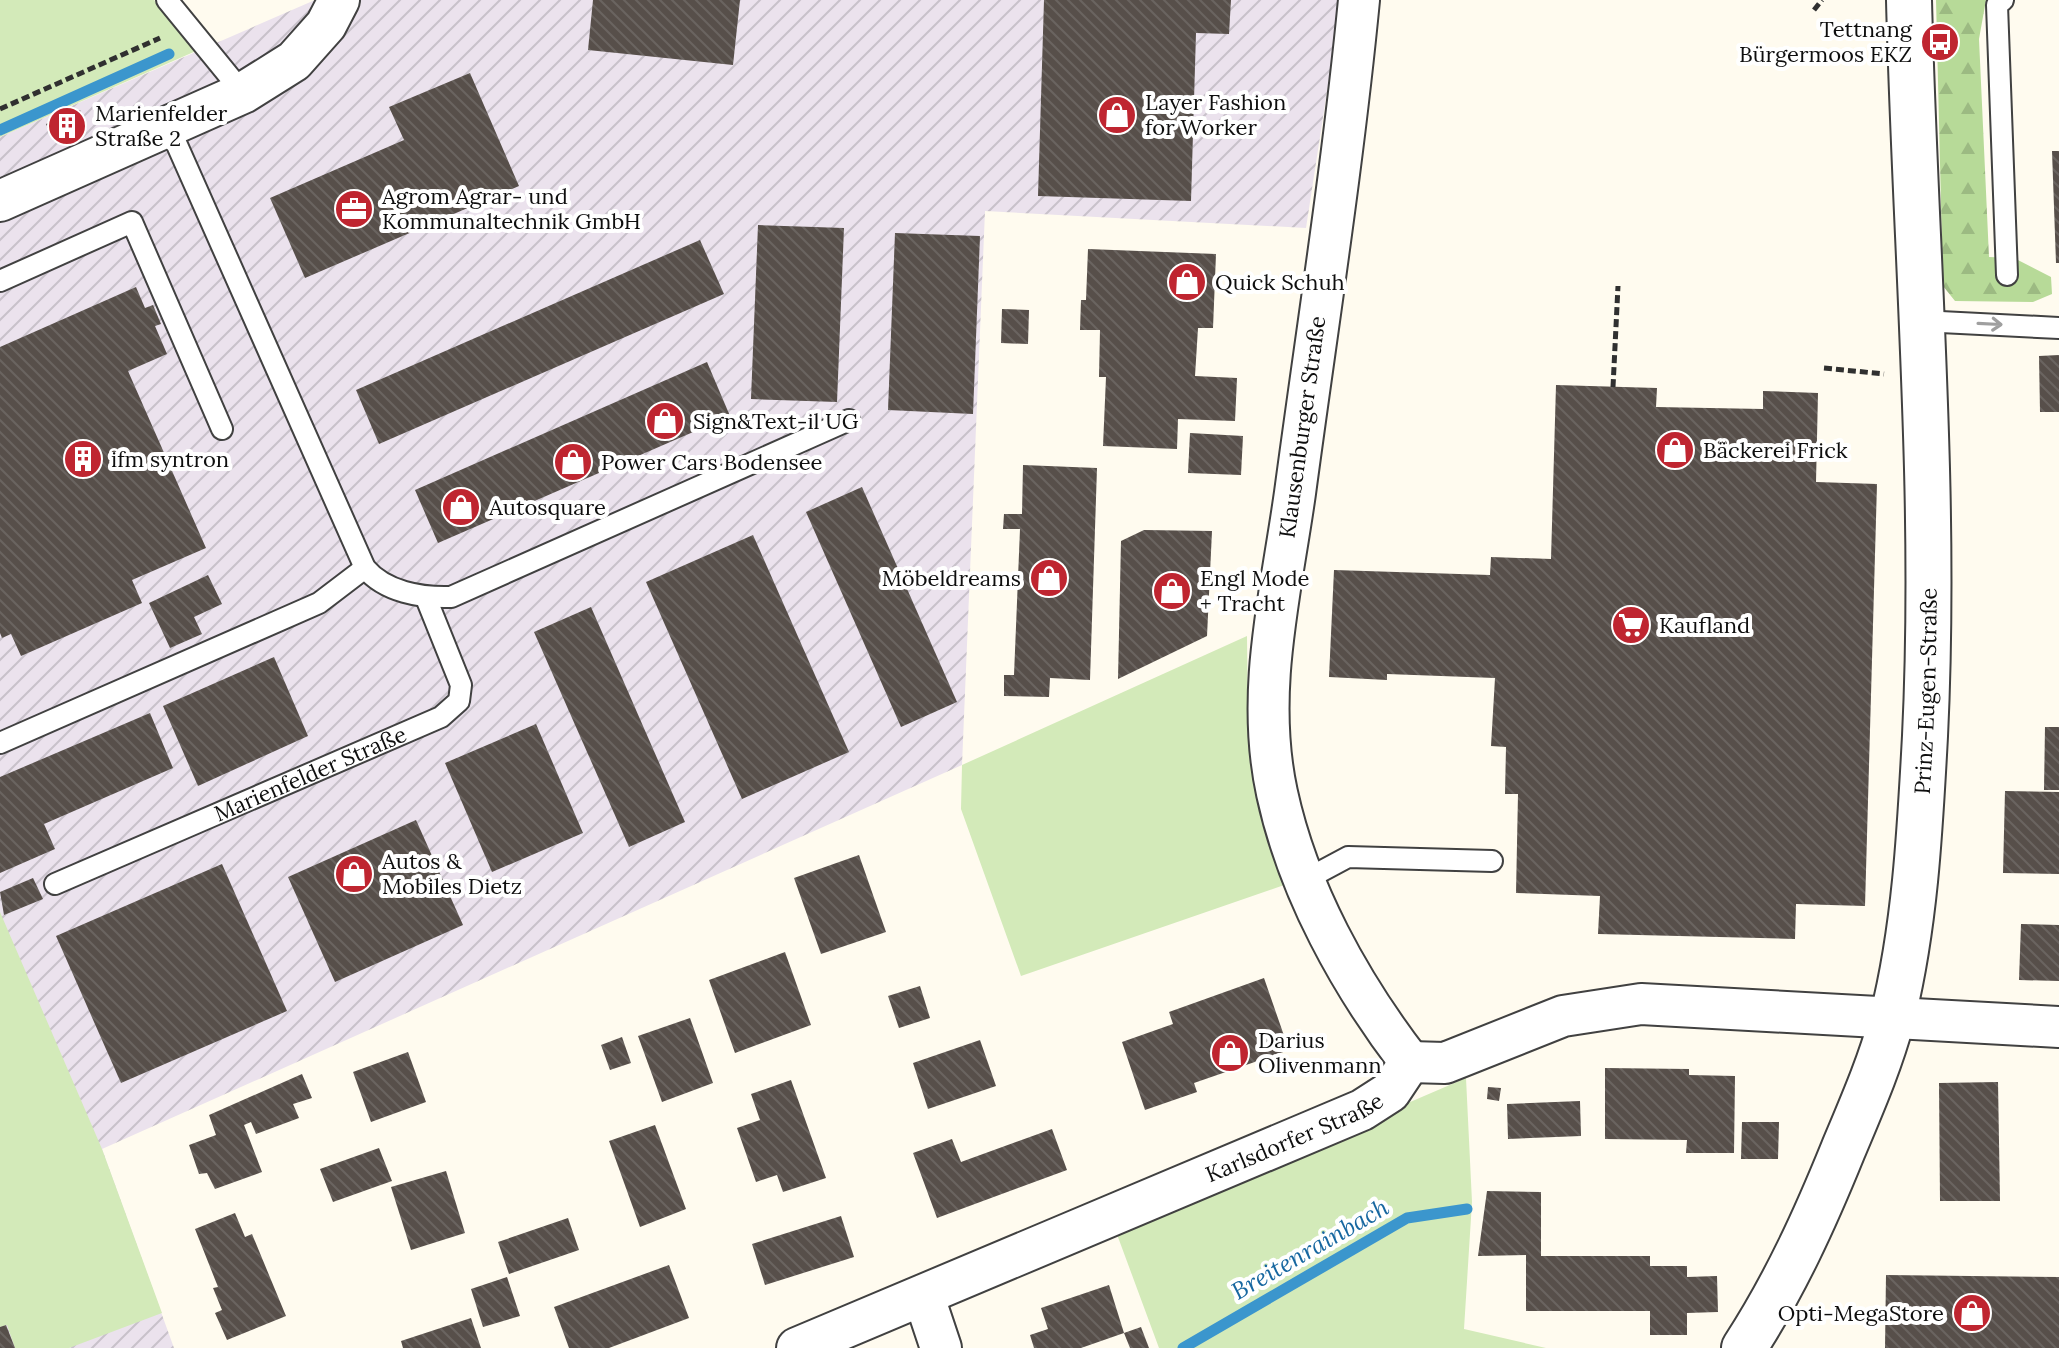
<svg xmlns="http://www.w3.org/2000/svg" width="2059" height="1348" font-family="Lora,serif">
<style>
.industrial{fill:url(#industrial-furrows)}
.grass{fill:#d3eab9}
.forest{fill:url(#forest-firs)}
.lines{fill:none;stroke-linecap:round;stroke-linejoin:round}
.stream{stroke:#3b96cd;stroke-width:11}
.building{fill:url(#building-back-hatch)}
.service-casing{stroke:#414141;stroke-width:24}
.minor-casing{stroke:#414141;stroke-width:44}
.tertiary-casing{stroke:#414141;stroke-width:48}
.path{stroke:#303030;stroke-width:5;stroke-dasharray:8 4;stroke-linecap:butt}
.service{stroke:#fff;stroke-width:20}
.minor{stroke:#fff;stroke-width:40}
.tertiary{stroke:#fff;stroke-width:44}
.oneway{stroke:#9f9f9f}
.labels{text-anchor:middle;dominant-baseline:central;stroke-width:8;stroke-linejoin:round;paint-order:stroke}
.poi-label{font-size:22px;fill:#0e0e0e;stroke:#fff;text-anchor:start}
.street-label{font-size:22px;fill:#0e0e0e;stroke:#fff}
.water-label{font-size:24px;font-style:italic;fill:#1767a0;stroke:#fff}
</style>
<defs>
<pattern id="industrial-furrows" width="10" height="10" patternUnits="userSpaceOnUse" patternTransform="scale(2)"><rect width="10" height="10" fill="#ebe2ed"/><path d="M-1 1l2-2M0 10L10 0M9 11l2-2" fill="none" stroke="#c8c1ca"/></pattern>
<pattern id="forest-firs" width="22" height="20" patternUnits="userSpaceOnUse" patternTransform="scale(2)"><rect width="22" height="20" fill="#b7da98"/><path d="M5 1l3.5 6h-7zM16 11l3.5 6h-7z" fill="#9cba82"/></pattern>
<pattern id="building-back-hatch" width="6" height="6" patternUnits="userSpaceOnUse" patternTransform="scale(2)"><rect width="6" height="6" fill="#574f4a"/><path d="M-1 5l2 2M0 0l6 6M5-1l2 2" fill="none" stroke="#6a6460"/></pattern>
</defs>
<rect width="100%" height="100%" fill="#fffbef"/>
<polygon class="industrial" points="315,0 1341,0 1306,228 985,211 962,765 102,1149 174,1348 0,1348 0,137"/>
<g class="grass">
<polygon points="0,0 154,0 196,51 0,137"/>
<polygon points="1247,636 1248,727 1256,797 1287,884 1021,976 961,809 962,765"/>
<polygon points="0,912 102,1149 162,1313 69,1348 15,1348 7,1325 0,1327"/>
<polygon points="1466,1078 1472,1202 1464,1329 1546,1348 1159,1348 1115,1229"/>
</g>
<polygon class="forest" points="1936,0 1986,0 1979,39 1989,257 2014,258 2051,277 2052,294 2033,302 1955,301 1943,286"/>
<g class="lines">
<g class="stream">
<polyline points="0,130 169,54"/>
<polyline points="1183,1348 1407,1218 1467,1209"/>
</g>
</g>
<g class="building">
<polygon points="593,0 740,0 733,65 588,50"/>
<polygon points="1044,0 1231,0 1229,34 1196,33 1191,201 1038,196"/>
<polygon points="470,73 519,186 305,278 270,198 404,140 389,107"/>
<polygon points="80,110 87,127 54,141 46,124"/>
<polygon points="2052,151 2059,151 2059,263 2056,263"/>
<polygon points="758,225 844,228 837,402 751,399"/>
<polygon points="895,233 980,236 973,414 888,410"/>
<polygon points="700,240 724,294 379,444 356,390"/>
<polygon points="1088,249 1216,254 1213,328 1198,328 1195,376 1237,378 1235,421 1178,419 1177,449 1103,446 1106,377 1099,377 1100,330 1080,330 1081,300 1086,300"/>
<polygon points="136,287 145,308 153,305 161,324 155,326 167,354 128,371 206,548 132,580 142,603 21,656 11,634 2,638 0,633 0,347"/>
<polygon points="1002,309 1029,310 1028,344 1001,343"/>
<polygon points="2059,355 2059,412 2040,412 2039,356"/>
<polygon points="707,362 730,416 438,543 415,490"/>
<polygon points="1556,385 1657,388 1656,407 1763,409 1763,391 1818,393 1816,482 1877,484 1865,906 1796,904 1795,939 1598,934 1600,896 1516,893 1518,794 1505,794 1506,747 1491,746 1495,678 1387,674 1387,680 1329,677 1334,570 1490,575 1491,557 1551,559"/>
<polygon points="1190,433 1243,436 1241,475 1188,473"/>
<polygon points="1023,465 1097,468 1090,680 1050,678 1049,697 1004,696 1004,675 1014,675 1020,529 1003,529 1004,514 1022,514"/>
<polygon points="862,487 957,702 901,727 806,512"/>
<polygon points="1144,530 1212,531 1207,636 1118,679 1121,541"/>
<polygon points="753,535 849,752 742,799 646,582"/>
<polygon points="208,575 222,604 194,617 202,634 170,648 149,603"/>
<polygon points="591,607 685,822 629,847 534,632"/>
<polygon points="274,657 308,736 198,786 163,706"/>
<polygon points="150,713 173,768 44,824 55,849 0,873 0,777"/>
<polygon points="536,724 583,833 492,872 445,763"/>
<polygon points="2045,727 2059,727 2059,790 2044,790"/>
<polygon points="2005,791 2059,792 2059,874 2003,873"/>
<polygon points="416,820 463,925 335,982 288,877"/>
<polygon points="859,855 886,932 821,954 794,878"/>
<polygon points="222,864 287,1011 121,1083 56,936"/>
<polygon points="33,878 43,899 4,915 0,892"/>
<polygon points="2021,924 2059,925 2059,981 2019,980"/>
<polygon points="785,952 811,1025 735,1053 709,980"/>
<polygon points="1264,978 1289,1050 1194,1083 1197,1092 1145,1110 1122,1042 1173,1024 1169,1012"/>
<polygon points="920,986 930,1018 899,1028 888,996"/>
<polygon points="690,1018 713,1083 662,1102 638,1036"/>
<polygon points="622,1037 631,1063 610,1070 601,1045"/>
<polygon points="980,1040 996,1086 928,1109 913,1063"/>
<polygon points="408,1052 426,1102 371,1122 353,1072"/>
<polygon points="1605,1068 1689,1069 1689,1075 1735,1076 1734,1153 1686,1153 1687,1140 1605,1139"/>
<polygon points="302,1074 312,1098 293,1104 299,1118 256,1134 251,1122 244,1125 262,1172 215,1189 207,1173 199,1174 189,1145 216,1135 209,1115"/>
<polygon points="791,1080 826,1178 783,1192 777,1175 756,1182 737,1128 760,1120 751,1094"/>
<polygon points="1998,1082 2000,1201 1940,1201 1939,1083"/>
<polygon points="1488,1087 1501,1088 1499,1101 1487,1099"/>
<polygon points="1580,1101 1581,1136 1508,1139 1507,1104"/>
<polygon points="1742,1122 1779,1122 1778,1159 1741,1159"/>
<polygon points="655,1125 686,1209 640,1227 609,1141"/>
<polygon points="1052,1129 1067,1170 937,1218 913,1153 952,1139 961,1162"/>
<polygon points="379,1148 392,1181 333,1202 320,1169"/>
<polygon points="446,1171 465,1233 411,1250 391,1187"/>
<polygon points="1487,1191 1541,1192 1541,1256 1650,1256 1650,1266 1687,1266 1687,1277 1717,1276 1718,1312 1687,1313 1687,1335 1650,1335 1650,1311 1526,1311 1526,1255 1478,1256"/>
<polygon points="235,1213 245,1237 252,1234 286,1316 227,1340 215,1313 222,1310 213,1288 218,1287 195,1229"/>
<polygon points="841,1216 854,1257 765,1285 752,1244"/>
<polygon points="568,1218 579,1250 509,1274 498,1242"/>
<polygon points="669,1265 689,1318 609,1348 569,1348 554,1307"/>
<polygon points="1886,1275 2059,1277 2059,1348 1885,1348"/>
<polygon points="507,1277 520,1316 483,1327 471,1289"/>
<polygon points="1109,1285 1124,1333 1081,1348 1034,1348 1030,1335 1048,1329 1041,1308"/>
<polygon points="471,1318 481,1348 403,1348 401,1341"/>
<polygon points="6,1325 15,1348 0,1348 0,1327"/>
<polygon points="1141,1327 1149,1348 1130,1348 1124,1333"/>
</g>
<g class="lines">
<g class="service-casing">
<g id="service">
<polyline points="167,0 243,93"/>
<polyline points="2003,0 1997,5 2007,275"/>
<path d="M169,127l196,441c20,24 56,30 86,29l398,-177"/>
<polyline points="0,281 132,222 222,429"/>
<polyline points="1921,321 2059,328"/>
<polyline points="0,743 319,603 365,568"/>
<polyline points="1305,880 1348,857 1492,861"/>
<path id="s1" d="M55,884l386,-167 18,-16 2,-16 -35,-87"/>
</g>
</g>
<g class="minor-casing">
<g id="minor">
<path d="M1359,0c-16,165 -42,329 -64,493 -14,100 -40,199 -18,300 21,97 73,191 133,269"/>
<polyline points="0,201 243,93 294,61 326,25 339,0"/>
<polyline points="1410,1062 1445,1063 1563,1016 1641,1004 2059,1027"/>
<polyline points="924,1297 941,1348"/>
<path id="s2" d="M797,1348l565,-238 28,-18 20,-30"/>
</g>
</g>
<g class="tertiary-casing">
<g id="tertiary">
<path id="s3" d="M1744,1348c41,-63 71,-129 99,-198 18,-43 37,-86 49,-131 23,-91 28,-189 33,-283 12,-245 -10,-490 -16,-736"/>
</g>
</g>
<g class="path">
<polyline points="1814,10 1822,0"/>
<polyline points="0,109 160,38"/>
<polyline points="1824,368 1884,374"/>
<polyline points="1613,387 1618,286"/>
</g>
<use href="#service" class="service"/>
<use href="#minor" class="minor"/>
<use href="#tertiary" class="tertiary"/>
</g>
<defs><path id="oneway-shaft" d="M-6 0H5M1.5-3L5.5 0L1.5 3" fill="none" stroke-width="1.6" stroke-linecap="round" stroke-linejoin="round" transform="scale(2)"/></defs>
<use class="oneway" href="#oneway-shaft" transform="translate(1990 324) rotate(3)"/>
<defs>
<g id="bus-disc" transform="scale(2)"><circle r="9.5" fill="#bf2530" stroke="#fff"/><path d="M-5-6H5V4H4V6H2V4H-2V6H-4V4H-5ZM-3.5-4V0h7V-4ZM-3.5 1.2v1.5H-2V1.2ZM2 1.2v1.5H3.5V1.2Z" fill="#fff"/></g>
<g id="shop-disc" transform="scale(2)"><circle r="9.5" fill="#bf2530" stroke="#fff"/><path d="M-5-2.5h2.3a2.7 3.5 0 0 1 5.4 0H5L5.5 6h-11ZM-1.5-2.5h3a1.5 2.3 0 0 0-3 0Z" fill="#fff"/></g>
<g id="building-disc" transform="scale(2)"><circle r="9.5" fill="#bf2530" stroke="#fff"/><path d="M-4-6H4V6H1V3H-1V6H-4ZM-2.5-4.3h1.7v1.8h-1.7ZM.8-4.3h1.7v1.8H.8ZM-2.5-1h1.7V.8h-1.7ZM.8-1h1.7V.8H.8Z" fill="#fff"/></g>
<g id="office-disc" transform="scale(2)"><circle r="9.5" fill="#bf2530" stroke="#fff"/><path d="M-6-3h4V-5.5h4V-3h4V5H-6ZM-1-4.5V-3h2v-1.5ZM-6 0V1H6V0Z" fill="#fff"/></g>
<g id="supermarket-disc" transform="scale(2)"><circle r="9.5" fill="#bf2530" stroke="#fff"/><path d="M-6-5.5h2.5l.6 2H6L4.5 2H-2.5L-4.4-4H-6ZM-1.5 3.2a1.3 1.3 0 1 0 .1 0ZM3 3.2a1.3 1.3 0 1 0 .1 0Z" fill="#fff"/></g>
</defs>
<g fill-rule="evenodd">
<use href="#bus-disc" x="1940" y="42"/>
<use href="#shop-disc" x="1117" y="115"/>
<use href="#building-disc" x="67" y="126"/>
<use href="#office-disc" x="354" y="209"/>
<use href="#shop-disc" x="1187" y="282"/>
<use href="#shop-disc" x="665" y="421"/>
<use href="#shop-disc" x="1675" y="450"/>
<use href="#building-disc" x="83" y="459"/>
<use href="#shop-disc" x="573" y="462"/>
<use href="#shop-disc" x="461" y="507"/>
<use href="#shop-disc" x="1049" y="578"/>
<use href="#shop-disc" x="1172" y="591"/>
<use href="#supermarket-disc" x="1631" y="625"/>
<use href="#shop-disc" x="354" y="874"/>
<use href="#shop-disc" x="1230" y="1053"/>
<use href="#shop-disc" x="1972" y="1313"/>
</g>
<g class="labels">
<g class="poi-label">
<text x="1912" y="29" text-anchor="end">Tettnang<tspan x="1912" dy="25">Bürgermoos EKZ</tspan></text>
<text x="1145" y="102">Layer Fashion<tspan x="1145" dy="25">for Worker</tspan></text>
<text x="95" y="113">Marienfelder<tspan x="95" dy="25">Straße 2</tspan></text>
<text x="382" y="196">Agrom Agrar- und<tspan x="382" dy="25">Kommunaltechnik GmbH</tspan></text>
<text x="1215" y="282">Quick Schuh</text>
<text x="693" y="421">Sign&amp;Text-il UG</text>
<text x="1703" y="450">Bäckerei Frick</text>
<text x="111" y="459">ifm syntron</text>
<text x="601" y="462">Power Cars Bodensee</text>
<text x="489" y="507">Autosquare</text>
<text x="1021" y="578" text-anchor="end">Möbeldreams</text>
<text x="1200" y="578">Engl Mode<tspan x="1200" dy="25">+ Tracht</tspan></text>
<text x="1659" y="625">Kaufland</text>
<text x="382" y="861">Autos &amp;<tspan x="382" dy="25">Mobiles Dietz</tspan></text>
<text x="1258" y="1040">Darius<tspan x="1258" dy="25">Olivenmann</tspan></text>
<text x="1944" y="1313" text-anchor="end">Opti-MegaStore</text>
</g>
<g class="street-label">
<text transform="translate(1302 427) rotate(-82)">Klausenburger Straße</text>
<text stroke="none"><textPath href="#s3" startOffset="692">Prinz-Eugen-Straße</textPath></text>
<text stroke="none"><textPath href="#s1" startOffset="278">Marienfelder Straße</textPath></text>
<text stroke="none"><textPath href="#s2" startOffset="540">Karlsdorfer Straße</textPath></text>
</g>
<g class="water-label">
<text transform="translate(1310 1249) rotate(-30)">Breitenrainbach</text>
</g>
</g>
</svg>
